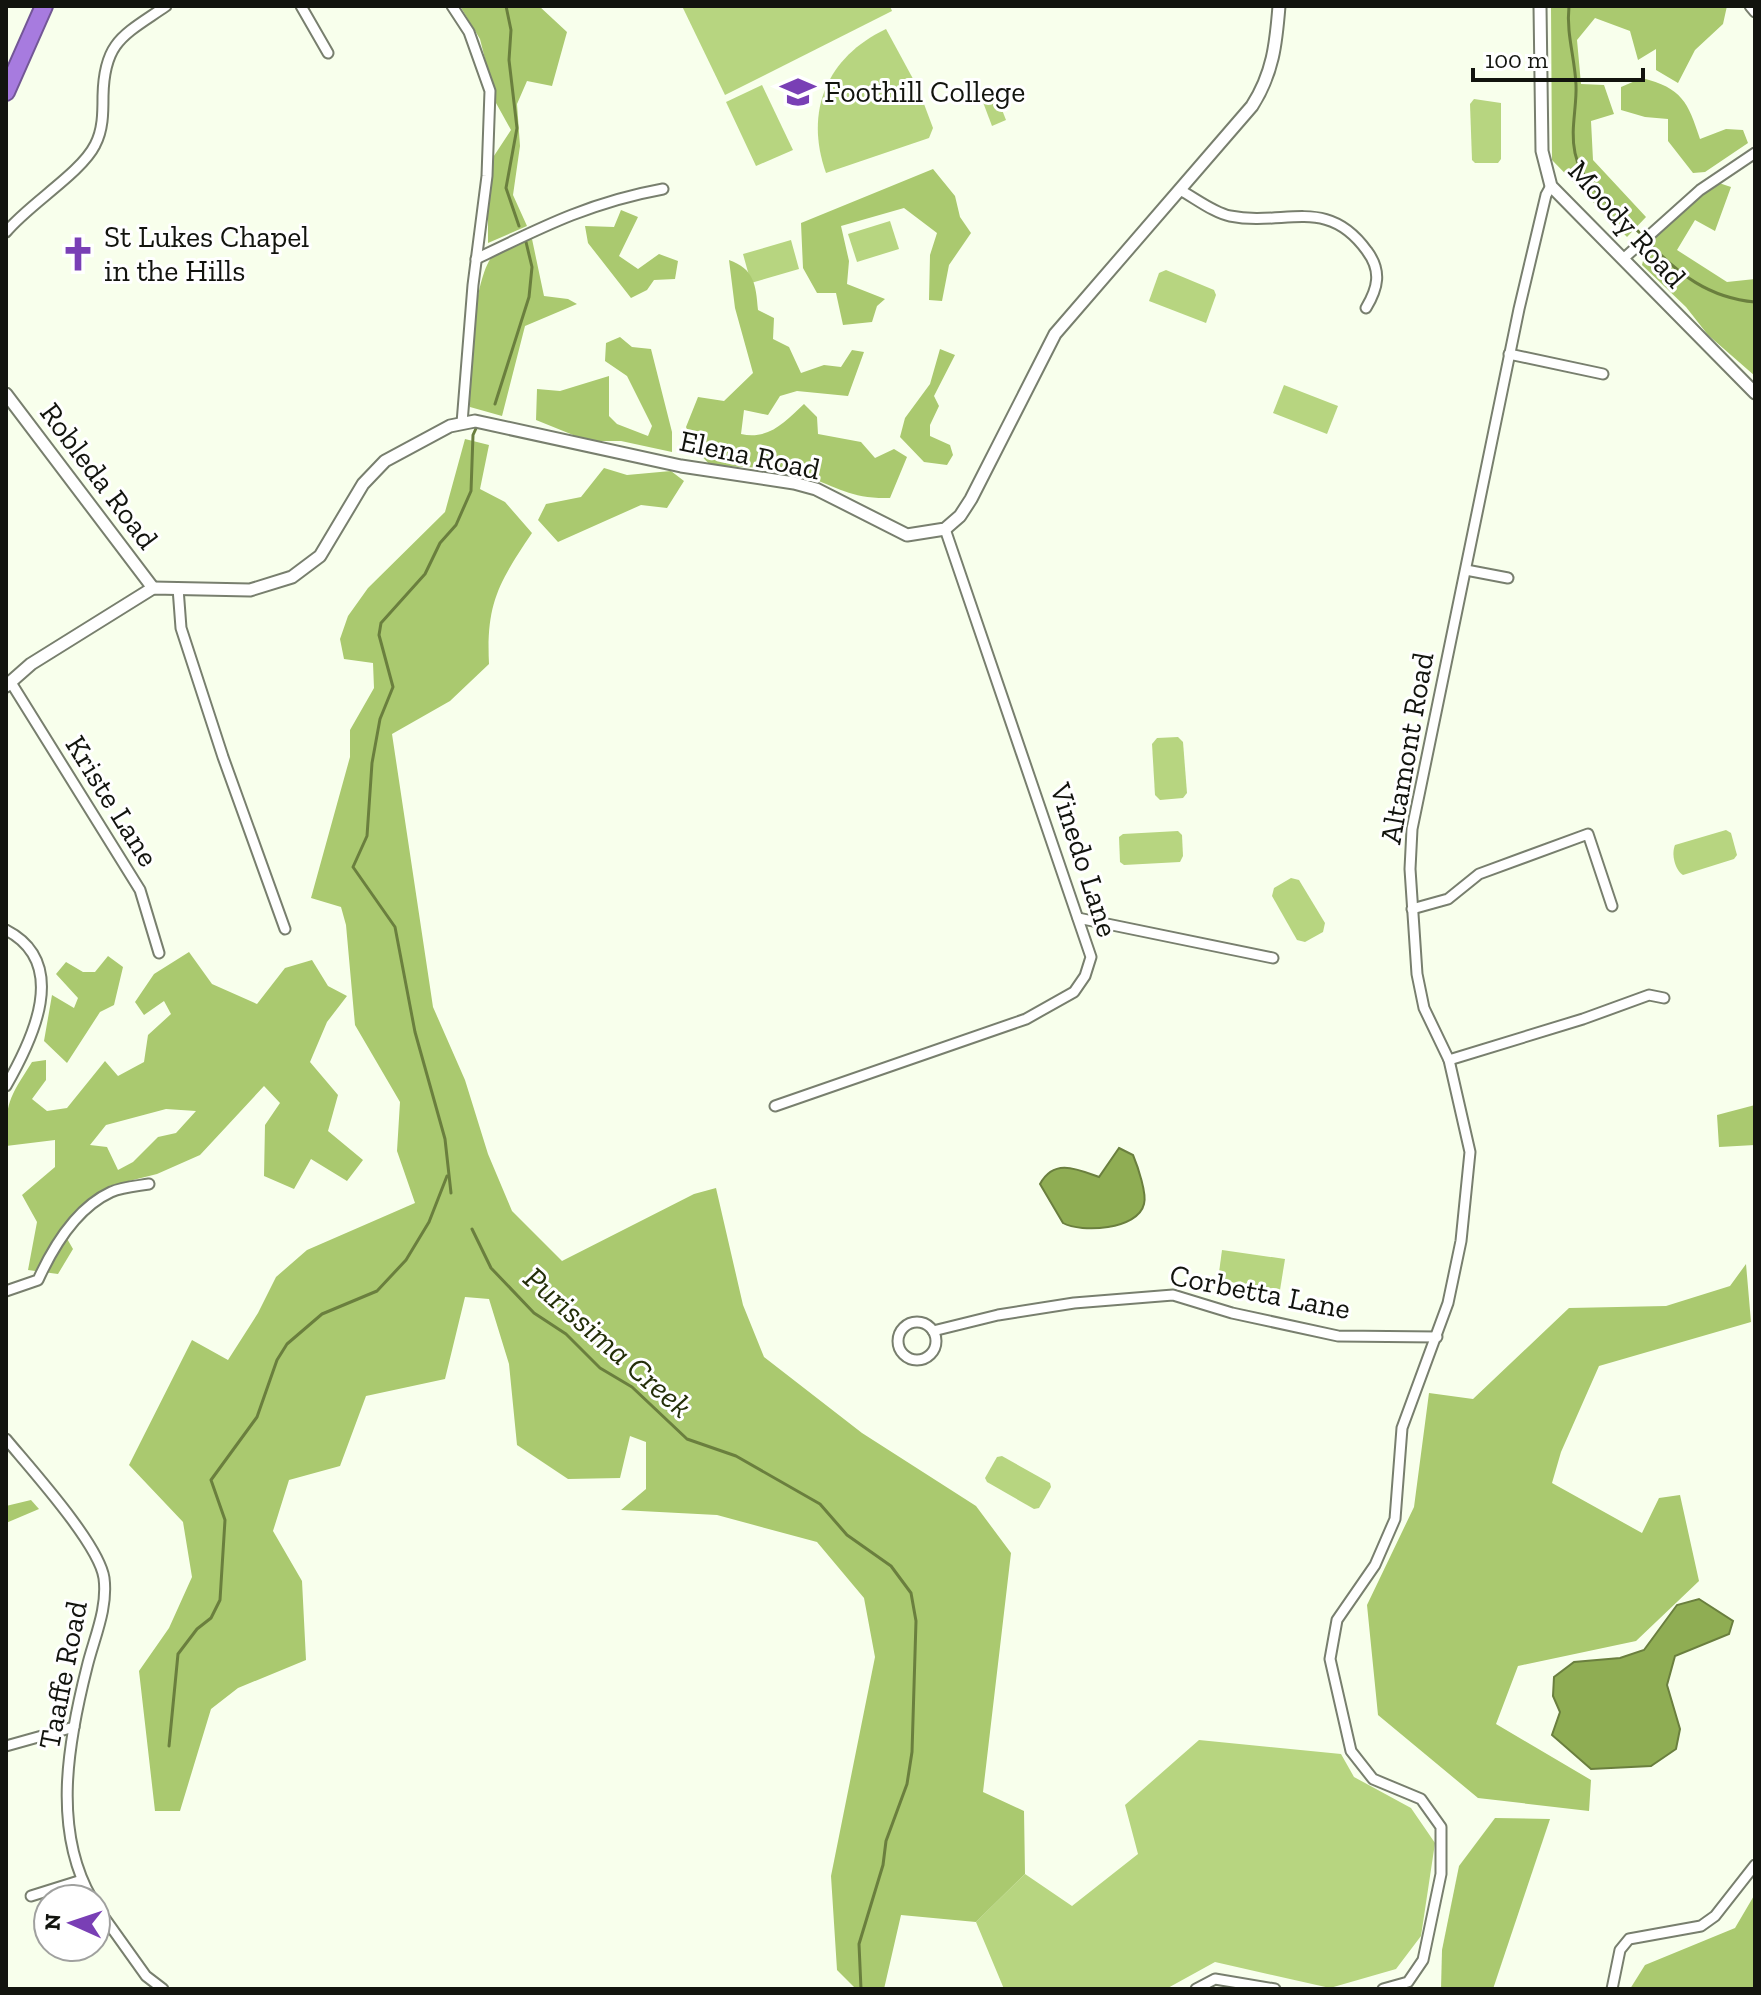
<svg xmlns="http://www.w3.org/2000/svg" width="1761" height="1995" font-family="'Zilla Slab',serif">
<style>
.green{fill:#b7d580}
.forest{fill:#aac96f;fill-rule:evenodd}
.water{fill:#8fad53;stroke:#6a7f3e;stroke-width:2}
.lines{fill:none;stroke-linecap:round;stroke-linejoin:round}
.stream{stroke:#6a7f3e;stroke-width:3}
.minor-casing{stroke:#787f6e;stroke-width:13}
.tertiary-casing{stroke:#787f6e;stroke-width:15}
.motorway-casing{stroke:#735796;stroke-width:20}
.minor{stroke:#fff;stroke-width:9}
.tertiary{stroke:#fff;stroke-width:11}
.motorway{stroke:#a77bdf;stroke-width:16}
.labels{text-anchor:middle;dominant-baseline:central;stroke-width:6;stroke-linejoin:round;paint-order:stroke}
.poi-label{font-size:30px;fill:#12140e;stroke:#fff;text-anchor:start}
.street-label{font-size:30px;fill:#12140e;stroke:#fff}
.water-label{font-size:32px;font-style:italic;fill:#242f09;stroke:#fff}
</style>
<rect width="100%" height="100%" fill="#f8ffec"/>
<g class="green">
<polygon points="682,6 890,6 892,11 725,95"/>
<path d="M886,29l32,59 15,40 -4,10 -103,35c-22,-62 1,-116 60,-144z"/>
<polygon points="762,85 793,150 756,166 726,102"/>
<polygon points="995,92 1006,120 992,126 981,97"/>
<polygon points="1474,99 1501,103 1501,159 1498,163 1475,163 1472,160 1470,104"/>
<polygon points="890,221 899,249 857,262 848,234"/>
<polygon points="791,240 799,269 751,283 743,254"/>
<polygon points="1166,270 1214,290 1216,295 1206,323 1149,301 1159,273"/>
<polygon points="1284,385 1338,406 1327,434 1273,413"/>
<polygon points="1178,737 1183,742 1187,793 1183,798 1160,800 1155,795 1152,744 1157,738"/>
<path d="M1726,830l5,3 6,22 -3,4 -51,16c-8,-5 -12,-21 -8,-30z"/>
<polygon points="1178,831 1182,835 1183,856 1180,862 1124,865 1120,862 1119,837 1123,834"/>
<polygon points="1291,878 1299,880 1325,923 1323,932 1305,942 1297,940 1272,896 1274,888"/>
<polygon points="1222,1250 1285,1259 1280,1290 1218,1280"/>
<polygon points="1002,1456 1050,1483 1051,1487 1039,1508 1034,1509 987,1482 985,1478 997,1457"/>
<polygon points="1199,1740 1341,1754 1354,1777 1411,1808 1435,1843 1421,1936 1396,1969 1330,1988 1215,1962 1166,1989 1004,1989 976,1922 1025,1874 1072,1906 1138,1854 1125,1805"/>
</g>
<g class="forest">
<polygon points="460,6 539,6 567,32 552,86 527,81 517,104 520,146 513,195 527,226 488,243 488,165 511,130 496,103 480,39"/>
<polygon points="1551,6 1727,6 1723,24 1695,50 1678,83 1656,70 1656,49 1638,60 1630,31 1595,18 1577,40 1581,84 1604,85 1614,114 1591,121 1593,160 1646,217 1627,237 1552,160"/>
<path d="M1642,78c40,10 46,24 58,61l26,-10 17,1 5,13 -43,29 -12,1 -25,-32v-22l-23,-2 -24,-7v-23z"/>
<polygon points="933,169 955,196 960,217 971,233 949,265 942,301 929,300 930,255 937,233 904,208 841,226 849,261 847,284 885,299 877,306 872,322 843,325 836,293 817,293 803,268 801,223"/>
<path d="M1713,181l18,6 -16,44 -20,-11 -18,30 50,32 28,-3v97l-47,-41 -22,-28 -44,-42c8,-39 42,-61 71,-84z"/>
<polygon points="621,210 638,217 619,256 638,269 659,254 678,261 675,279 654,280 647,290 631,298 588,243 585,226 614,227"/>
<path d="M532,239l12,57 24,3 9,5 -52,22 -23,90 -32,-9c-1,-31 2,-135 26,-155 8,-6 25,-9 36,-13z"/>
<path d="M729,260c25,9 27,24 29,50l16,8 -1,21 16,8 12,26 23,-8 17,2 11,-17 12,2 -16,44 -51,-5 -17,5 -12,19 -24,-5 -3,24c28,6 44,-12 63,-30l13,13 1,17 43,8 14,16 19,-9 13,8 -17,41c-39,1 -50,-10 -85,-22 -30,-10 -62,-9 -94,-10l-17,-18 -8,-21 12,-30 26,4 29,-28 -18,-65z"/>
<polygon points="620,337 632,347 651,349 672,432 672,452 621,441 588,441 536,420 537,389 560,391 609,376 609,416 617,424 648,436 652,426 627,376 605,361 606,343"/>
<polygon points="940,349 955,355 934,396 939,406 930,425 930,436 950,445 953,455 947,465 924,462 900,437 905,418 930,384"/>
<path d="M465,439l24,6 -9,44 25,13 27,31c-33,49 -46,70 -43,131l-39,37 -58,33 41,273 32,73 23,74 24,57 50,50 132,-67 22,-6 27,117 21,52 98,76 114,73 35,47 -28,239 41,19 1,63 -49,48 -75,-7 -17,74h-28l-19,-19 -6,-94 44,-219 -11,-59 -47,-56 -100,-27 -96,-5 25,-21v-47l-16,-6 -10,42 -52,1 -51,-34 -8,-81 -20,-65 -24,-2 -20,82 -79,17 -26,70 -51,14 -16,51 29,50 4,79 -68,28 -27,21 -31,102h-25l-16,-140 30,-43 23,-51 -9,-55 -54,-57 63,-125 36,20 30,-47 18,-36 31,-27 108,-47 -18,-52 3,-49 -45,-77 -9,-100 -5,-18 -30,-9 39,-141v-27l24,-42 -1,-25 -29,-4 -4,-20 8,-23 20,-28 77,-76z"/>
<polygon points="604,468 627,475 671,471 684,481 667,508 641,505 558,542 538,520 546,504 581,497"/>
<path d="M189,952l23,32 45,20 28,-36 27,-8 16,26 19,10 -20,26 -17,40 28,33 -10,36 35,29 -16,21 -36,-22 -17,30 -30,-13 1,-51 15,-22 -16,-17 -64,69 -43,19 -48,12 -47,44 11,19 -15,25 -30,-4 9,-48 -15,-27 33,-28v-27l-49,6c0,-45 2,-46 26,-84l14,-2v20l-14,19 15,12 20,-3 38,-47 13,15 26,-14 4,-27 23,-21 -7,-13 -20,14 -9,-13 19,-28zM166,1109l30,2 -20,22 -18,4 -25,25 -15,8 -11,-23 -17,-2 16,-20z"/>
<polygon points="108,956 123,967 114,1005 100,1012 67,1063 44,1041 52,995 74,1008 78,998 56,974 66,962 83,972 95,972"/>
<polygon points="1755,1105 1755,1145 1719,1147 1717,1115"/>
<polygon points="1746,1264 1751,1322 1599,1366 1561,1452 1552,1483 1642,1533 1659,1498 1680,1495 1699,1581 1636,1641 1518,1666 1496,1724 1591,1780 1589,1811 1478,1798 1378,1715 1367,1605 1414,1507 1429,1393 1473,1399 1569,1308 1666,1306 1730,1286"/>
<polygon points="31,1500 39,1509 6,1523 6,1506"/>
<polygon points="1495,1818 1550,1819 1493,1989 1441,1989 1442,1950 1459,1866"/>
<polygon points="1755,1894 1755,1989 1630,1989 1645,1965 1735,1928"/>
</g>
<g class="water">
<path d="M1119,1148l14,7c5,12 14,39 11,49 -6,26 -63,29 -81,19l-23,-39c14,-26 37,-15 59,-7z"/>
<polygon points="1699,1599 1733,1621 1729,1634 1675,1656 1667,1685 1680,1729 1676,1749 1651,1766 1591,1769 1552,1735 1560,1712 1553,1696 1554,1677 1574,1662 1620,1658 1644,1650 1677,1605"/>
</g>
<g class="lines">
<g class="stream">
<polyline points="506,6 511,30 509,60 517,128 506,188 519,226"/>
<path d="M1569,6c-3,28 6,52 7,79 1,22 -6,45 -1,68 6,32 43,59 65,80"/>
<path d="M1647,241c31,33 62,57 108,61"/>
<polyline points="495,404 529,297 532,267 526,242"/>
<polyline points="451,1193 445,1139 415,1032 395,927 353,867 367,836 372,763 380,719 393,687 379,635 381,623 425,574 440,543 456,525 471,491 473,435 478,424"/>
<polyline points="472,1229 491,1268 534,1313 566,1334 600,1368 632,1387 687,1439 736,1456 820,1504 847,1535 891,1566 911,1593 916,1621 912,1752 907,1784 886,1841 883,1865 859,1944 861,1989"/>
<polyline points="169,1746 178,1654 197,1629 211,1618 220,1600 225,1520 211,1480 257,1417 277,1360 287,1344 322,1314 377,1291 406,1260 429,1222 447,1176"/>
</g>
<g class="minor-casing">
<g id="minor">
<polyline points="301,6 328,53"/>
<polyline points="452,6 469,32 490,91 487,176 473,285 462,423"/>
<polyline points="1750,6 1755,12"/>
<path d="M1180,190c15,8 34,23 50,26 55,11 97,-21 137,35 15,20 11,37 -1,57"/>
<path d="M6,232c23,-28 75,-59 89,-87 8,-15 8,-32 8,-49 1,-55 21,-61 63,-90"/>
<path d="M476,259c66,-32 115,-57 187,-70"/>
<polyline points="1623,259 1700,190 1755,153"/>
<polyline points="1509,354 1603,374"/>
<polyline points="1466,570 1508,578"/>
<polyline points="178,588 181,628 223,757 285,929"/>
<polyline points="10,681 140,890 159,953"/>
<polyline points="1412,909 1448,899 1479,874 1588,834 1612,906"/>
<polyline points="1078,918 1273,958"/>
<path d="M6,930c64,33 27,109 0,156"/>
<polyline points="1449,1060 1583,1019 1649,995 1664,998"/>
<polyline points="775,1106 1026,1019 1074,992 1085,976 1091,957 945,529"/>
<path d="M6,1291l32,-11c15,-33 38,-72 73,-88 11,-5 26,-6 38,-8"/>
<circle cx="917" cy="1341" r="19"/>
<polyline points="933,1331 998,1315 1074,1303 1173,1295 1232,1313 1338,1336 1437,1337"/>
<path d="M6,1439c24,29 93,105 98,139 4,31 -10,60 -17,89 -19,75 -35,163 5,232"/>
<polyline points="6,1746 74,1727"/>
<polyline points="31,1896 82,1880"/>
<polyline points="96,1906 146,1976 163,1989"/>
<polyline points="1196,1989 1215,1979 1275,1989"/>
<polyline points="1383,1989 1408,1982 1423,1960 1441,1874 1441,1827 1421,1799 1373,1779 1351,1751 1330,1659 1337,1620 1375,1565 1395,1519 1402,1428 1448,1303 1461,1241 1470,1152 1449,1060 1424,1008 1417,974 1410,869 1412,829 1519,309 1546,195 1551,186"/>
<polyline points="1612,1989 1620,1950 1629,1939 1701,1926 1715,1916 1755,1865"/>
</g>
</g>
<g class="tertiary-casing">
<g id="tertiary">
<polyline points="1540,6 1542,151 1551,186 1755,393"/>
<polyline points="6,394 153,588"/>
<path d="M6,686l25,-22 122,-76 97,2 42,-13 28,-21 43,-72 22,-23 65,-35 25,-5 206,45 113,17 22,6 91,46 38,-6 15,-13 11,-17 84,-165 197,-228c21,-33 24,-62 27,-100"/>
</g>
</g>
<g class="motorway-casing">
<polyline id="motorway" points="6,92 44,6"/>
</g>
<use href="#minor" class="minor"/>
<use href="#tertiary" class="tertiary"/>
<use href="#motorway" class="motorway"/>
</g>
<defs>
<g id="university-bare" transform="scale(2.76)"><path d="M0-5L7-2L0 1L-7-2ZM-4 1L0 2.5L4 1V4Q0 6-4 4Z" fill="#793fb5" stroke="#fff" stroke-width="2.5" paint-order="stroke"/></g>
<g id="church-bare" transform="scale(2.76)"><path d="M-1.2-6h2.4v3.5h3.3v2.4h-3.3V6h-2.4V-.1h-3.3v-2.4h3.3Z" fill="#793fb5" stroke="#fff" stroke-width="2.5" paint-order="stroke"/></g>
</defs>
<g fill-rule="evenodd">
<use href="#university-bare" x="798" y="92"/>
<use href="#church-bare" x="78" y="254"/>
</g>
<g class="labels">
<g class="poi-label">
<text x="824" y="92">Foothill College</text>
<text x="104" y="237">St Lukes Chapel<tspan x="104" dy="34">in the Hills</tspan></text>
</g>
<g class="street-label">
<text transform="translate(1627 224) rotate(48)">Moody Road</text>
<text transform="translate(750 455) rotate(12)">Elena Road</text>
<text transform="translate(99 476) rotate(53)">Robleda Road</text>
<text transform="translate(1407 748) rotate(-80)">Altamont Road</text>
<text transform="translate(112 801) rotate(58)">Kriste Lane</text>
<text transform="translate(1084 860) rotate(72)">Vinedo Lane</text>
<text transform="translate(1260 1292) rotate(11)">Corbetta Lane</text>
<text transform="translate(63 1675) rotate(-79)">Taaffe Road</text>
</g>
<g class="water-label">
<text transform="translate(608 1342) rotate(41)">Purissima Creek</text>
</g>
</g>
<rect width="1761" height="1995" fill="none" stroke="#12140e" stroke-width="16"/>
<g transform="translate(72 1923) rotate(273)"><circle r="38" fill="#ffffff" stroke="#a0a19f" stroke-width="2"/>
<path d="M0-6L14 30L0 20L-14 30Z" fill="#793fb5"/>
<text y="-12" font-size="22" font-weight="bold" text-anchor="middle" fill="#12140e">N</text>
</g>
<path d="M1473 68v12h170v-12" fill="none" stroke="#12140e" stroke-width="4"/>
<text x="1485" y="68" font-size="24" fill="#12140e" stroke="#ffffff" stroke-width="6" paint-order="stroke">100 m</text>
</svg>
